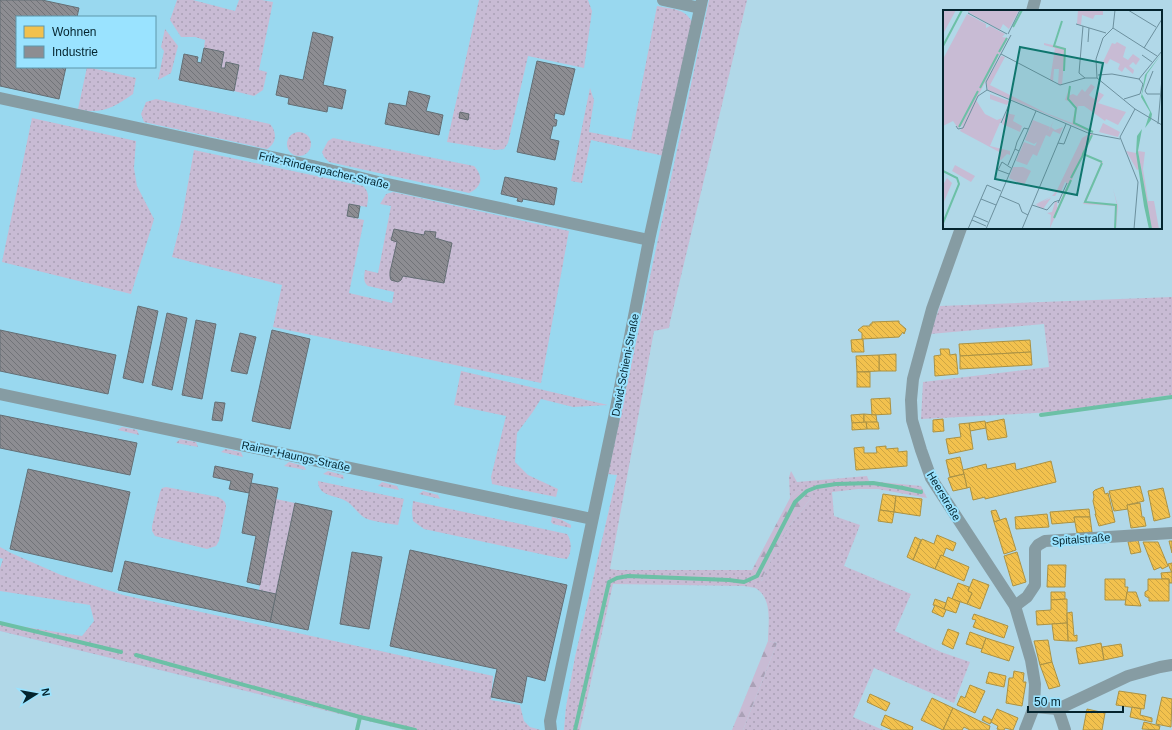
<svg xmlns="http://www.w3.org/2000/svg" width="1172" height="730" font-family="Helvetica,sans-serif">
<style>
.built{fill:#99d8ef;fill-rule:evenodd}
.grass{fill:url(#grass-dots)}
.forest{fill:url(#forest-firs)}
.homes{fill:url(#homes-back-hatch);stroke:#ab9244}
.industry{fill:url(#industry-back-hatch);stroke:#646e74}
.lines{fill:none;stroke-linecap:round;stroke-linejoin:round}
.stream{stroke:#6cc0a6;stroke-width:4}
.street{stroke:#869ca3;stroke-width:12}
.labels{text-anchor:middle;dominant-baseline:central;stroke-width:4;stroke-linejoin:round;paint-order:stroke}
.street-label{font-size:11px;fill:#04242e;stroke:#9ae3ff}
.inset-river{fill:none;stroke:#6cc0a6;stroke-width:2}
.inset-road{fill:none;stroke:#6c909e;stroke-width:1}
.view{fill:#0f766e;fill-opacity:0.15;stroke:#0f766e;stroke-width:2}
.inset-edge{fill:none;stroke:#04242e;stroke-width:2}
</style>
<defs>
<pattern id="grass-dots" width="8" height="8" patternUnits="userSpaceOnUse"><rect width="8" height="8" fill="#c8bbd4"/><path d="M2 2h.1M6 6h.1" fill="none" stroke="#aaa1b6" stroke-width="1.8" stroke-linecap="round"/></pattern>
<pattern id="forest-firs" width="22" height="20" patternUnits="userSpaceOnUse"><rect width="22" height="20" fill="#c8bbd4"/><path d="M5 1l3.5 6h-7zM16 11l3.5 6h-7z" fill="#aaa1b6"/></pattern>
<pattern id="homes-back-hatch" width="6" height="6" patternUnits="userSpaceOnUse"><rect width="6" height="6" fill="#f2c14e"/><path d="M-1 5l2 2M0 0l6 6M5-1l2 2" fill="none" stroke="#cea644"/></pattern>
<pattern id="industry-back-hatch" width="6" height="6" patternUnits="userSpaceOnUse"><rect width="6" height="6" fill="#8d8d92"/><path d="M-1 5l2 2M0 0l6 6M5-1l2 2" fill="none" stroke="#717378"/></pattern>
</defs>
<rect width="100%" height="100%" fill="#b1d8e8"/>
<path class="built" d="M0,0h709l-101,474 9,1 -42,182 -9,50 -2,23h-159l-405,-99zM17,17h138v50h-138z"/>
<g class="grass">
<polygon points="177,0 193,0 235,11 239,0 262,0 273,2 259,70 267,72 263,90 254,96 234,91 239,65 226,62 225,68 221,68 224,52 204,48 205,40 195,37 181,37 170,20"/>
<polygon points="479,0 588,0 592,11 584,68 528,56 508,143 504,149 496,150 447,142"/>
<path d="M709,0h38l-77,322 -1,6 -15,3 -44,238 7,1h135l10,11 1,-5 24,-47 24,-31 -12,-8 -9,8 -1,-21 2,-6 6,11 70,-6 2,5 52,5 6,12 -49,-9h-20l-26,3 2,24 26,9 -16,41 67,28 -16,37 46,21 29,10 -16,41 -80,-35 -21,49 30,13h-140l34,-87 -9,-2c0,-16 5,-41 -11,-52 -3,-2 -9,-2 -13,-3l-131,-2 -33,146h-16l2,-23 9,-50 42,-182 -9,-1z"/>
<path d="M657,6c14,3 28,2 35,16l-28,134 -73,-16 -9,43 -11,-2 19,-93 4,12 -5,32 42,8z"/>
<polygon points="165,29 178,46 171,73 158,80 164,51 161,47"/>
<path d="M87,67l49,11 -3,16c-18,13 -32,21 -55,15z"/>
<path d="M156,99l114,25c7,8 7,19 -3,25l-123,-27 -3,-8 5,-12z"/>
<polygon points="32,118 136,141 134,168 137,186 154,219 131,294 2,262"/>
<circle cx="299" cy="144" r="12"/>
<path d="M333,138l141,28c10,11 8,21 -5,27l-140,-31 -5,-5 -2,-5 6,-11z"/>
<path d="M194,150l169,36c7,7 5,12 4,21l-18,-3 -2,12 17,4 -15,73 43,10 2,-11 -26,-6c-5,-4 -4,-9 -3,-16l13,3 13,-67 -11,-2 6,-10 7,-2 176,39 -28,152 -268,-56 9,-42 -110,-28 9,-35z"/>
<polygon points="1172,297 1172,395 1054,412 921,419 923,382 1049,367 1044,324 930,334 940,306"/>
<polygon points="461,371 608,405 573,407 541,399 532,413 517,433 515,462 528,475 558,489 556,497 492,484 491,477 506,416 454,405"/>
<polygon points="122,427 137,430 139,435 118,430"/>
<polygon points="180,439 196,442 198,447 176,443"/>
<polygon points="225,449 241,452 243,457 221,452"/>
<polygon points="289,462 304,466 306,470 284,466"/>
<polygon points="328,471 343,475 344,479 323,474"/>
<path d="M318,481l86,18 -6,26c-7,-1 -28,-4 -33,-7 -6,-3 -12,-13 -19,-17 -10,-6 -28,-4 -28,-20z"/>
<polygon points="382,482 397,486 399,490 378,486"/>
<path d="M166,487l52,10c5,3 8,4 8,10l-7,34 -3,5 -9,3 -52,-13 -3,-5v-5l8,-34 2,-4z"/>
<polygon points="423,491 438,495 440,499 419,494"/>
<polygon points="276,499 295,503 276,594 259,590"/>
<path d="M413,501l154,33c5,7 5,18 0,25l-8,-1 -135,-29 -11,-8 -1,-9z"/>
<polygon points="552,517 562,520 571,525 571,528 553,524 551,522"/>
<polygon points="0,547 11,553 61,575 123,595 385,652 493,676 491,700 520,705 524,721 530,727 541,730 405,730 0,631 0,623 82,636 94,621 90,605 0,591 0,568 3,559 0,558"/>
</g>
<g class="forest">
<polygon points="799,490 811,498 787,529 763,576 762,581 752,570 790,498"/>
<polygon points="768,641 777,643 743,730 732,730"/>
</g>
<g class="homes">
<polygon points="899,321 899,323 906,329 904,334 903,332 899,337 862,339 862,333 858,330 863,326 870,326 870,324 872,324 872,322"/>
<polygon points="863,339 864,352 852,352 851,340"/>
<polygon points="1030,340 1031,352 960,356 959,344"/>
<polygon points="940,349 949,349 950,355 956,354 958,374 935,376 934,356 941,355"/>
<polygon points="1031,352 1032,365 960,369 960,356"/>
<polygon points="896,354 896,371 879,371 879,355"/>
<polygon points="879,355 879,371 857,372 856,356"/>
<rect x="857" y="372" width="13" height="15"/>
<polygon points="890,398 891,414 872,415 871,399"/>
<polygon points="864,414 864,423 852,423 851,415"/>
<polygon points="864,414 876,415 877,422 864,423"/>
<polygon points="943,419 944,431 933,432 933,420"/>
<polygon points="1004,419 1007,437 988,440 985,423"/>
<polygon points="985,421 986,428 970,431 969,423"/>
<polygon points="866,422 878,422 879,429 867,429"/>
<polygon points="866,422 867,429 852,430 852,423"/>
<polygon points="969,423 973,449 949,454 946,439 961,437 959,424"/>
<polygon points="886,446 886,449 898,448 898,452 907,451 907,466 856,470 854,448 864,447 864,453 877,453 876,447"/>
<polygon points="960,457 964,474 950,477 946,460"/>
<polygon points="1051,461 1056,482 985,499 985,497 973,500 970,487 967,488 963,470 986,464 987,469 1015,463 1016,470"/>
<polygon points="964,474 967,488 953,491 948,478"/>
<polygon points="1140,486 1144,501 1127,505 1128,509 1114,511 1109,491"/>
<polygon points="1103,487 1105,494 1108,493 1115,522 1099,526 1095,514 1096,514 1093,501 1094,497 1093,492 1095,490"/>
<polygon points="1163,488 1170,517 1154,521 1148,491"/>
<polygon points="883,494 896,496 894,512 880,510"/>
<polygon points="896,496 922,499 920,516 894,512"/>
<polygon points="1140,503 1142,517 1144,517 1146,526 1131,528 1127,505"/>
<polygon points="1089,509 1090,517 1074,517 1075,522 1052,524 1050,512"/>
<polygon points="880,510 894,512 892,523 878,521"/>
<polygon points="996,510 1000,520 994,522 991,511"/>
<polygon points="1047,514 1049,527 1016,529 1015,517"/>
<polygon points="1074,517 1090,517 1092,532 1077,533"/>
<polygon points="1006,518 1016,550 1004,554 994,522"/>
<polygon points="937,535 956,543 953,551 946,548 943,556 941,555 935,569 913,560 922,539 934,544"/>
<polygon points="915,537 921,540 913,560 907,557"/>
<polygon points="1138,540 1141,552 1131,554 1128,542"/>
<polygon points="1169,541 1172,541 1172,553"/>
<polygon points="1143,542 1158,542 1168,566 1162,569 1161,567 1154,570"/>
<polygon points="1017,552 1026,582 1013,586 1004,556"/>
<polygon points="941,555 969,567 964,581 935,569"/>
<polygon points="1172,563 1172,573 1168,564"/>
<polygon points="1048,565 1066,565 1065,587 1047,587"/>
<polygon points="1172,572 1172,583 1169,583 1169,579 1162,579 1161,573"/>
<polygon points="973,579 989,585 980,609 967,604 972,593 968,591"/>
<polygon points="1105,579 1125,579 1125,587 1128,587 1126,600 1105,600"/>
<polygon points="1148,579 1169,579 1169,601 1149,601 1149,598 1145,596 1145,592 1148,590"/>
<polygon points="958,583 969,587 968,591 972,593 967,604 952,599"/>
<polygon points="1051,592 1065,592 1065,599 1051,600"/>
<polygon points="1127,592 1136,592 1141,606 1125,605"/>
<polygon points="948,597 960,602 956,613 944,609"/>
<polygon points="935,599 946,603 944,609 933,605"/>
<polygon points="1067,599 1067,623 1037,625 1036,611 1051,610 1051,600"/>
<polygon points="935,605 946,610 943,617 932,612"/>
<polygon points="1072,612 1074,636 1077,635 1077,641 1068,641 1067,613"/>
<polygon points="974,614 1008,626 1004,638 973,627 976,620 972,619"/>
<polygon points="1067,623 1068,641 1054,640 1052,624"/>
<polygon points="948,629 959,633 953,649 942,644"/>
<polygon points="970,632 986,638 982,649 966,644"/>
<polygon points="986,638 1014,647 1009,661 981,652"/>
<polygon points="1048,640 1052,662 1040,665 1034,641"/>
<polygon points="1101,643 1104,660 1079,664 1076,648"/>
<polygon points="1121,644 1123,656 1104,660 1102,647"/>
<polygon points="1052,662 1060,686 1049,689 1040,665"/>
<polygon points="1014,671 1024,673 1023,682 1026,682 1022,706 1006,703 1009,678 1013,678"/>
<polygon points="989,672 1006,676 1004,687 986,683"/>
<polygon points="970,685 985,691 975,713 957,705 961,696 965,698"/>
<polygon points="1119,691 1146,695 1144,709 1116,705"/>
<polygon points="870,694 890,703 886,711 867,702"/>
<polygon points="1162,697 1172,699 1171,727 1156,724"/>
<polygon points="932,698 953,708 943,730 921,720"/>
<polygon points="1132,707 1141,709 1140,715 1152,718 1152,722 1130,717"/>
<polygon points="953,708 990,726 989,730 970,730 964,727 962,730 943,730"/>
<polygon points="997,709 1018,718 1013,730 1005,728 1004,730 999,730 997,729 998,726 991,722"/>
<polygon points="1087,709 1105,713 1102,730 1083,730"/>
<polygon points="885,715 913,727 912,730 892,730 881,725"/>
<polygon points="984,716 992,720 990,724 982,720"/>
<polygon points="1144,722 1160,726 1159,730 1142,729"/>
</g>
<g class="industry">
<polygon points="0,0 42,0 79,8 77,17 17,17 17,67 66,67 59,99 0,86"/>
<polygon points="313,32 333,37 323,85 346,90 342,109 328,106 327,112 288,104 289,98 276,95 280,75 303,80"/>
<polygon points="204,48 224,52 221,68 225,68 226,62 239,65 234,91 179,80 184,54 198,57 197,62 201,63"/>
<polygon points="537,61 575,69 564,115 555,113 554,119 557,120 556,126 553,126 550,139 559,141 555,160 517,152"/>
<polygon points="409,91 430,96 426,111 443,115 439,135 385,124 389,103 406,106"/>
<polygon points="460,112 469,114 468,120 459,118"/>
<polygon points="505,177 557,188 554,205 523,199 522,202 517,201 518,198 501,194"/>
<polygon points="349,204 360,206 358,218 347,216"/>
<polygon points="394,229 424,235 425,231 436,232 435,238 452,243 444,283 403,276 401,280 398,282 391,280 390,276 390,272 397,242 391,240"/>
<polygon points="138,306 158,311 143,383 123,378"/>
<polygon points="167,313 187,318 172,390 152,385"/>
<polygon points="196,320 216,324 202,399 182,395"/>
<polygon points="0,330 116,355 108,394 0,371"/>
<polygon points="272,330 310,339 290,429 252,421"/>
<polygon points="240,333 256,337 247,374 231,371"/>
<polygon points="215,402 225,403 222,421 212,420"/>
<polygon points="0,415 137,443 130,475 0,448"/>
<polygon points="215,466 253,474 249,493 229,489 231,481 213,477"/>
<polygon points="28,469 130,492 112,572 10,549"/>
<polygon points="251,483 278,488 260,585 247,582 256,536 242,533"/>
<polygon points="295,503 332,511 308,630 270,622"/>
<polygon points="410,550 567,585 545,681 527,676 522,703 491,697 497,669 390,646"/>
<polygon points="352,552 382,557 369,629 340,624"/>
<polygon points="125,561 276,594 270,622 118,590"/>
</g>
<g class="lines">
<g class="stream">
<polyline points="1041,415 1172,397"/>
<polyline points="0,623 121,652"/>
<polyline points="136,655 360,717"/>
<polyline points="357,730 360,717 415,730"/>
<polyline points="575,730 609,582 617,578 628,576 729,580 744,582 757,576 795,502 807,491 817,487 836,484 873,483 903,488 921,492"/>
</g>
<g class="street">
<polyline points="663,0 700,8"/>
<polyline points="1032,11 1035,0"/>
<polyline points="0,98 313,166 378,182 649,240"/>
<polyline points="961,228 932,309 913,379 911,400 912,420 921,450 931,478 1015,606 1031,660 1035,684 1034,707 1025,730"/>
<polyline points="0,394 592,519"/>
<polyline points="1015,606 1027,597 1035,585 1035,549 1038,545 1045,541 1172,533"/>
<polyline points="1034,707 1058,709 1128,676 1160,667 1172,665"/>
<polyline points="1058,709 1065,730"/>
<polyline points="551,730 550,721 614,418 649,240 702,0"/>
</g>
</g>
<g class="labels">
<g class="street-label">
<text transform="translate(324 170) rotate(13)">Fritz-Rinderspacher-Straße</text>
<text transform="translate(625 365) rotate(-79)">David-Schieni-Straße</text>
<text transform="translate(296 456) rotate(12)">Rainer-Haungs-Straße</text>
<text transform="translate(944 496) rotate(59)">Heerstraße</text>
<text transform="translate(1081 539) rotate(-4)">Spitalstraße</text>
</g>
</g>
<g transform="translate(943 10)">
<rect width="219" height="219" fill="#b1d8e8"/>
<path d="M0,0h13l-13,24zM26,0h50l-10,19 -6,-5 -3,6 -32,-18zM135,0h25v5h-8l-2,4 -11,-4 -1,10 -4,-1zM24,4l19,10v4l4,-2 15,8 -3,3 6,1 -45,87 -5,3 -5,-7 -10,5v-67zM174,32l9,5 -3,10 5,3 5,-6 7,5 -4,6 -3,-3 -4,4 5,4 -1,4 -8,-7 -3,5 -4,-3 2,-5 -10,-5 -3,5 -4,-2 9,-19 3,1zM101,33l21,5 -3,37 -4,-1 1,-15h-5l-1,13 -3,-2 5,-32 -11,-3zM58,46l4,1 -15,28 56,28 26,10 4,-17 -7,-7 -1,2 -3,-1 5,-14 -2,10 5,-2 4,2 5,-7 3,3 6,-8 4,3 -6,8 5,4 5,-7 5,3 -6,8 28,9 -8,13 -12,-6 -1,2 -21,-15h-6l-4,17 20,9h-4l-102,-42 -2,-8zM47,84l19,7 -2,4 -17,-6zM33,90l9,14 12,6 5,-2 -12,28 20,5v4l-3,-1 -6,6 -3,-1 3,-6 -41,-22zM63,103l9,2 -2,6 9,5 -2,6 -18,-8zM90,110l17,7 -2,5 6,-12 -3,7 4,3 8,-3 -3,7 -7,-3 -3,6 -4,-2 -9,21 -4,-2 -6,11 -11,-4 8,-19 11,4 2,-4 -3,2 -9,-4zM160,113l17,9 -2,5 -19,-5zM146,124h4l-43,94 1,-13 -4,-2 5,-1 3,-10h2v6l11,-24 -3,-2 -4,10 -3,-1 -3,5h-3l-10,6 9,-4 -8,11 -7,-4 4,-2 -6,2 18,-9 5,-6 25,-52zM183,141l10,2 3,16 -2,1zM142,144l18,8 -17,40 31,3 -4,-16 5,17 -2,23v-23l-33,-2 18,-41zM12,155l20,11 -4,6 -19,-11zM70,157h10l8,4 -7,14 -15,-7zM4,168l5,5 -9,21v-19z" fill="#c8bbd4"/>
<path d="M195,141l7,1 -2,17 5,32h6l5,28h-7l-3,-11z" fill="#c8bbd4"/>
<path d="M219,43l-15,21 -5,20 10,20 -1,6 -6,8 5,-16 -9,-15 4,-22zM199,119l-4,22 14,78h-3l-5,-23 -8,-53 1,-17z" fill="#6cc0a6"/>
<path class="inset-river" d="M119,11l-8,25 11,3 -1,22M70,17l9,-17M0,36l19,-36M56,42l8,-14M127,76l-2,13 8,9 -2,15 19,9M37,78l18,-34M16,117l19,-36M149,125l-9,19 19,8M159,153l-17,39 31,3 -1,24M0,161l14,7 2,6 -16,39M128,168l12,-23M111,208l17,-38"/>
<path class="inset-road" d="M185,0l28,17M25,3l39,21M133,14l30,9M140,16l-4,47 6,5M170,18l44,28M65,24l12,-24M68,25l-25,47 1,8 101,43 32,6M145,32l1,-14M201,38l18,-29M58,44l59,31 25,-7h12l38,31 27,16M199,45l10,7M210,61l-8,20 2,3h13M155,65l14,-1 27,5M154,68l-1,-19 7,-21 10,-10 2,-18M181,89l16,-5 3,-10 -4,-5 23,-28M58,113l10,-23M215,114l4,-46M13,116l2,3 5,-1 15,-32 9,-6M115,133l6,1 7,-18M76,141l-4,-2 2,-7 7,-14 4,1M65,155l7,-16M66,164l-11,-4 4,-8 9,6M57,186l19,8 3,8 6,3M38,189l15,6M115,193l9,-20M89,195l15,5 7,-8 6,-2M31,206l14,6M29,210l14,6M25,219l19,-44 14,6M43,219l50,-118M79,219l44,-105M191,219l4,-47 -18,-45 15,-28"/>
<path class="view" d="M77,37l83,16 -26,132 -82,-16z"/>
<rect width="219" height="219" class="inset-edge"/>
</g>
<rect x="16" y="16" width="140" height="52" fill="#9ae3ff" stroke="#5e97ab"/>
<rect x="24" y="26" width="20" height="12" fill="#f2c14e" stroke="#5e97ab"/>
<text x="52" y="36" font-size="12" fill="#04242e">Wohnen</text>
<rect x="24" y="46" width="20" height="12" fill="#8d8d92" stroke="#5e97ab"/>
<text x="52" y="56" font-size="12" fill="#04242e">Industrie</text>
<g transform="translate(36 694) rotate(79)" stroke="#9ae3ff" stroke-width="3" paint-order="stroke">
<path d="M0-3L7 15L0 10L-7 15Z" fill="#04242e"/>
<text y="-6" font-size="11" font-weight="bold" text-anchor="middle" fill="#04242e">N</text>
</g>
<path d="M1028 706v6h95v-6" fill="none" stroke="#04242e" stroke-width="2"/>
<text x="1034" y="706" font-size="12" fill="#04242e" stroke="#9ae3ff" stroke-width="3" paint-order="stroke">50 m</text>
</svg>
